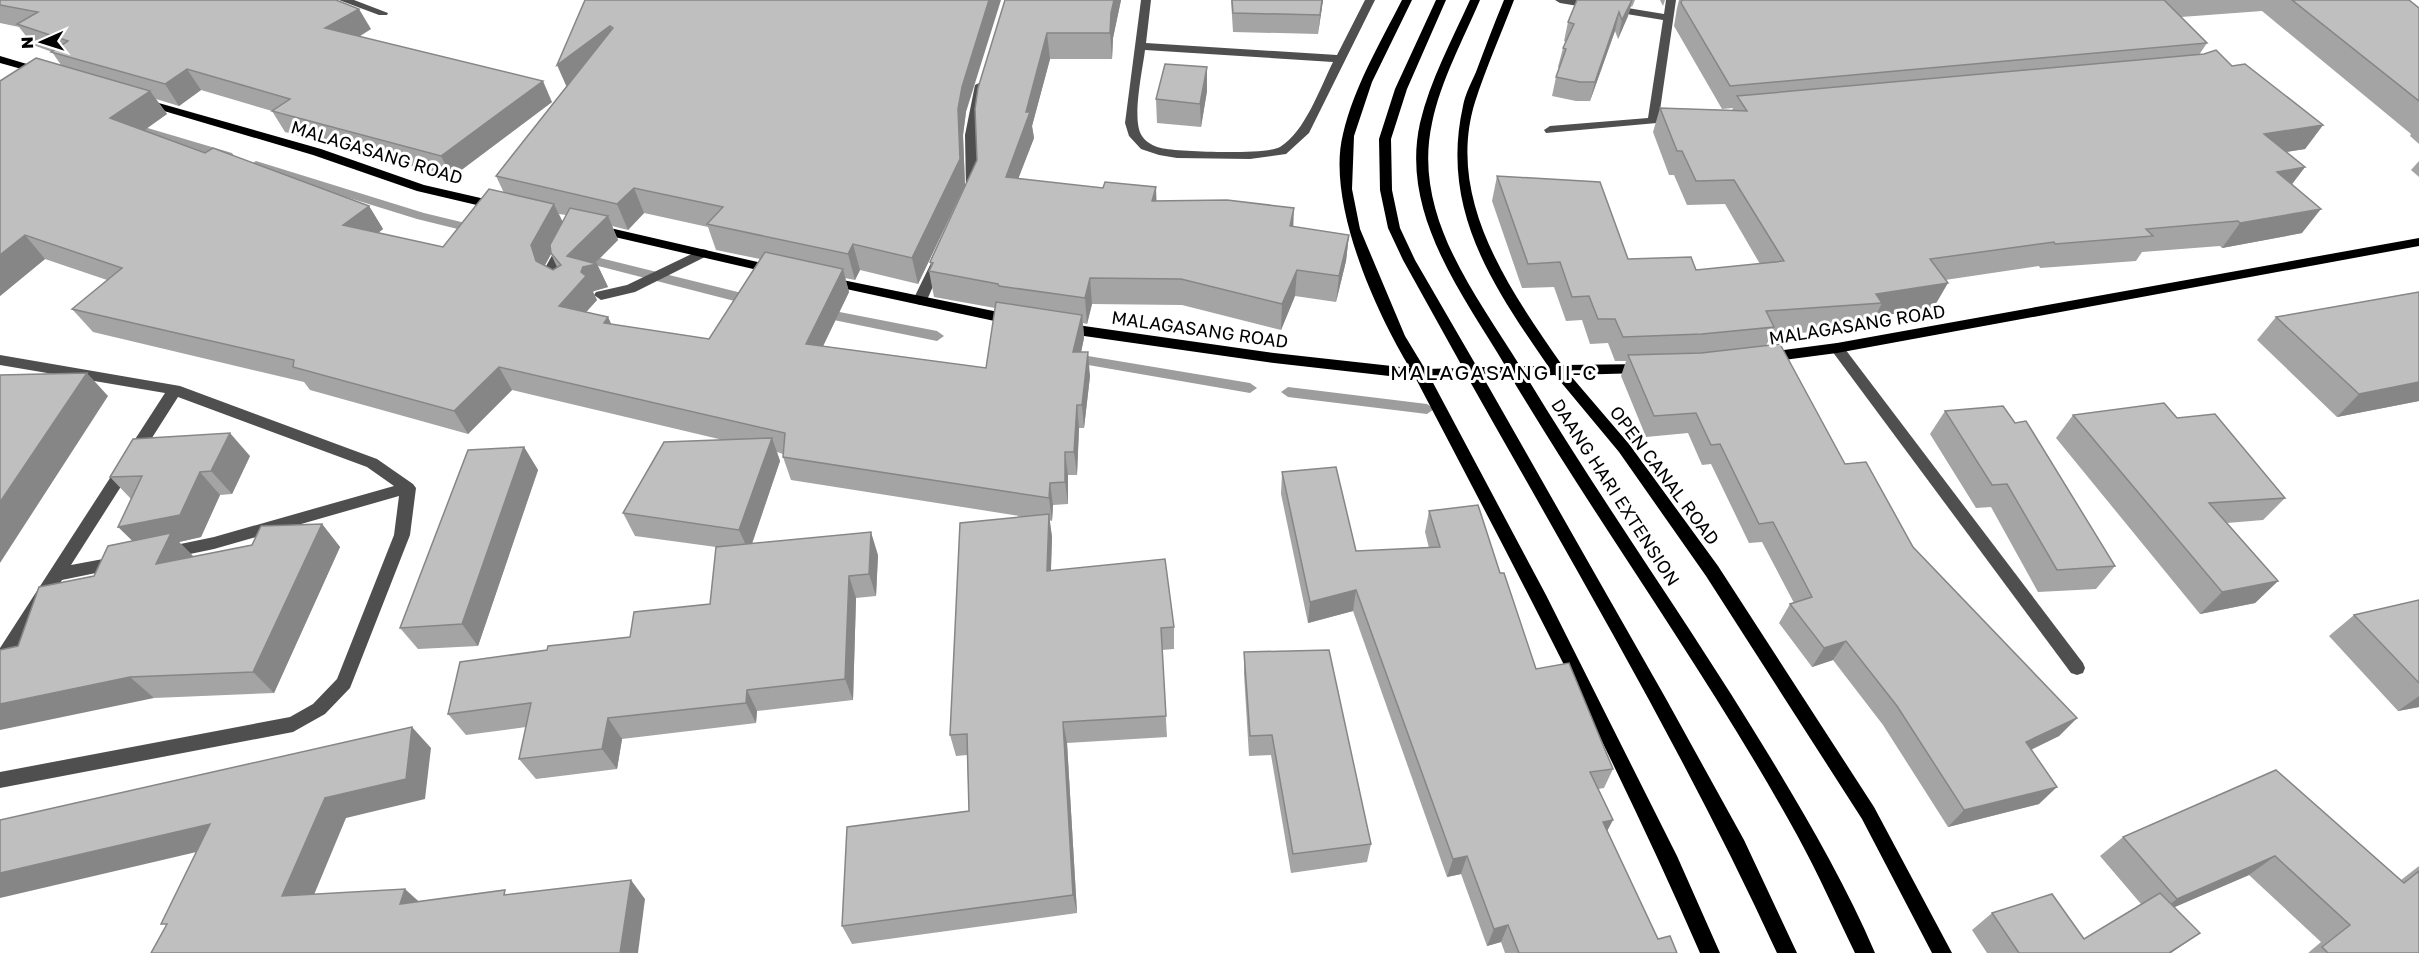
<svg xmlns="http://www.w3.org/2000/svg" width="2419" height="953" font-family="'Golos Text',sans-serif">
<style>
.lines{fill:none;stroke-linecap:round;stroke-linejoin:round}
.stream{fill:#9d9d9d;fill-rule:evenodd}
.minor{fill:#4f4f4f;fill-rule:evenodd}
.major{fill:#000;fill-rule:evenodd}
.wall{fill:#a4a4a4;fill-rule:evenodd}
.shaded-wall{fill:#868686}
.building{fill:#bfbfbf;stroke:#868686;stroke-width:1.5}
.labels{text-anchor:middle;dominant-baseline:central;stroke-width:6;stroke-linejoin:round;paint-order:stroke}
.street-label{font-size:18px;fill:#000;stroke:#fff}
.quarter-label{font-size:21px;letter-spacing:1.5px;fill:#000;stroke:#fff}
</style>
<rect width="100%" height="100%" fill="#fff"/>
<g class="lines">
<g class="stream">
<polygon points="124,121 232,153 234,156 228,160 120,127 118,125"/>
<polygon points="256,161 424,213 482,227 484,230 478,234 417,219 252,168 250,165"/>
<polygon points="576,252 754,296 761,301 754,306 571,259 570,256"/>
<polygon points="819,308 937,331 944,336 937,341 814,316 812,313"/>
<polygon points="1070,353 1250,383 1257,388 1250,393 1065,361 1063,358 1065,355"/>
<polygon points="1288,387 1427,404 1434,409 1427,414 1288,397 1281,392"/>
</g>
<g class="minor">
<polygon points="339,0 354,0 388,13 387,15 379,15"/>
<path d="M1141,0h10l-5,43 191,12 28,-55h10l-66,133 -23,21 -36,5 -73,-1 -18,-3 -18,-6 -12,-13 -4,-13zM1145,50l188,12c-13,26 -28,70 -53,85 -14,8 -102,5 -119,1 -8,-2 -15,-6 -19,-12 -11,-15 1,-68 3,-86z"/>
<polygon points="1555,0 1579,0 1664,14 1666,0 1676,0 1659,117 1679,117 1679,121 1546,133 1544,130 1550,126 1648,118 1663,20 1560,3"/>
<polygon points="981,82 987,85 977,135 978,188 972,192 966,188 965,135 975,85"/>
<polygon points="565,240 571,244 559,268 560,278 568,286 561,290 549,283 545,268 560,241"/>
<polygon points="702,249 707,250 708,253 707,256 635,292 601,300 594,295 596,292 627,285"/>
<polygon points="939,255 945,259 927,300 920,305 915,303 913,300 933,259"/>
<polygon points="1837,343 1842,345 2083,663 2085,668 2083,673 2077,675 2071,673 1832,351 1830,348 1832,345"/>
<polygon points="0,355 180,386 377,459 413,484 416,488 410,535 350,688 325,714 293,732 0,788 0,772 290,717 313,704 337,679 394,535 399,496 214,549 166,559 160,557 158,553 160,549 166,547 214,537 394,486 367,467 178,397 71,565 119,556 125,557 127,562 125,567 62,580 6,667 0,669 0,648 165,393 0,365"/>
</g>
<g class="major">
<path d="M1402,0h10l-40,82 -18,54 -2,53 8,40 45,107 20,33 38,-1 -60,-108 -15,-32 -8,-38 -1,-51 16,-50 41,-89h10l-39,89 -16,50 1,51 8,38 15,32 62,107h29c-44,-74 -106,-153 -86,-244 10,-43 32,-83 50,-123h10c-17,40 -39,80 -48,123 -20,92 43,170 88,243h28c-56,-81 -108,-157 -85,-260 2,-11 8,-23 13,-34 9,-24 18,-48 28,-72h10c-13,34 -28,68 -39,102 -30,97 35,188 87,263l85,-1 2,4 -2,4 -5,1 -72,2 59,69 89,122 156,241 78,146h-20l-70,-134 -156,-243 -87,-124 -64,-77 -29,1c78,129 166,252 244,381 38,63 76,128 105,196h-20c-19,-39 -37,-80 -58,-118 -87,-158 -194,-304 -286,-458h-28l182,320 79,143 53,113h-20c-91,-198 -202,-385 -309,-575l-37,1 115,216 131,261 43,97h-20c-85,-196 -185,-385 -284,-574l-142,-16 -211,-30 -7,-5 7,-5 211,30 136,15c-35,-57 -84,-167 -67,-234 11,-47 37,-91 59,-134z"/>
<polygon points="0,56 47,70 49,72 43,75 0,63"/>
<polygon points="141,98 321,149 424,185 498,202 504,206 498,210 417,191 313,155 137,103 135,101"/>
<polygon points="597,225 775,266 782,270 775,274 593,232 591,229 593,226"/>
<polygon points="2419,238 2419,246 1837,353 1768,362 1761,357 1768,352 1837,343"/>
<polygon points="828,277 1013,315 1020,320 1013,325 823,284 821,281 823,278"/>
</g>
</g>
<g class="wall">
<path d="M0,0l371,29 -12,8 193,65 -100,75 -167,-45 -13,-21 -71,-21 -22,16 -23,-7 11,15 -24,16 62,23 164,53 14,23 -5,4 65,14 61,-54 -8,-17 70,-89 19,-87 381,112 -3,23 2,50 -47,99 -58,-14 -5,10 -10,-2 4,14 -26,54 163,22 9,-60 -61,-11 -5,-26 2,-4 -1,-5 47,-102 28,-160h116l-8,38 -1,21h-62l-18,67 2,12 -16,40 138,23 137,26 56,8 -3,26 -10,41 -41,-6 -14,34 -99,-25 -90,-1 -5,20 -4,-1 1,15 -3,14 9,24 -6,52h-5l-2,47h-9v29l-15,1 -1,16 -3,-1 3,17 -1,34 123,56v22l-12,1 5,87 -100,6 10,170 -225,31 -10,-18 127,-115 -2,-56 -11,1 -6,-21 76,-218 -235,-37 -8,-23v-3l-6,-2 3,9 -28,83 126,11 -2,41 -20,2 -3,102 -96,11 -1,12 -134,16 -5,30 -81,10 -17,-20 7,-32 -60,8 -18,-21 99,-64 83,-13 80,-33 6,-57 -81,-11 -12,-23 100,-73 -211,-50 -44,44 -158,-44 -6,-8 -211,-50 -21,-23 35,-29 -62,-21 -45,37 61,-231 -9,-13 -19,-7 -14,-18 -19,-4zM644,213l64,14 8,23 44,9 -51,80 -98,-15 -3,-7 -22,-5 11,-12 -4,-8 1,-1 14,-4 -11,-23 -2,-1 23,-23 -6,-14 16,4zM559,214l7,1 -3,7zM551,254l6,13 -4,3 -9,-4z"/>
<polygon points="1231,0 1323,0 1318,34 1233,32"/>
<polygon points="1577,0 1635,0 1632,7 1631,6 1628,16 1618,39 1615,31 1590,101 1576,101 1552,96 1556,77 1559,68 1558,67 1563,48 1566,42 1564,41 1568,22"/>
<polygon points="1660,0 1665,0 1663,6"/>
<polygon points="1679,0 2409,0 2419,8 2419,144 2410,136 2411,134 2262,11 2181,17 2207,43 2199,55 2232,66 2323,125 2305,149 2286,152 2305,167 2292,184 2302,233 2222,248 2220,246 2142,252 2136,261 2040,268 2039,266 1945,280 1934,307 1875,317 1869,328 1771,335 1766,346 1845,464 1913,547 2077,718 2059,736 2031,750 2039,804 1948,827 1883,725 1833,660 1812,667 1779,623 1790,604 1794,603 1762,542 1749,543 1711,464 1702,465 1688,433 1646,437 1621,376 1626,361 1615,361 1608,343 1590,344 1582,320 1566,321 1554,287 1522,288 1492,201 1497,176 1628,259 1696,270 1760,264 1725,204 1687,205 1674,175 1669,175 1653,132 1660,108 1732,110 1733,108 1722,109 1674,26 1677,8"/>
<polygon points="1207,67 1207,91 1201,127 1157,123 1156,99"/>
<polygon points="2419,161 2419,177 2411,170"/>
<polygon points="2419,292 2419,401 2337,417 2257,340 2276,317"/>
<polygon points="1945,411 2015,423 2115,566 2096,589 2038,592 1991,507 1976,508 1930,434"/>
<polygon points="2073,415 2177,418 2285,498 2263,520 2227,523 2278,581 2255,603 2200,614 2056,438"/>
<polygon points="524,447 538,470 478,646 418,649 400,628"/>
<polygon points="250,456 232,494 220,495 201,537 179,542 193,556 192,557 252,545 322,524 340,547 274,693 154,698 18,646 132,541 131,499 110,477"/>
<polygon points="1282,472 1356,551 1429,548 1425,532 1429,511 1500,573 1536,669 1613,769 1604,788 1598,789 1607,831 1658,939 1677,953 1505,953 1501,942 1487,946 1461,874 1447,877 1353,611 1308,623 1281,494"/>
<polygon points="2419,600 2419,707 2398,711 2329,636 2354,615"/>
<polygon points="1244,652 1371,844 1367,862 1291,873 1271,755 1249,756 1244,674"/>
<polygon points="2276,770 2401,880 2419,866 2419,953 2308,953 2321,942 2249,875 2174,907 2171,953 1987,953 1972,930 1992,913 2084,939 2141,904 2100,856 2123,837"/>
</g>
<g class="shaded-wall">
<polygon points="989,0 1001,0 966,112 963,135 965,185 918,284 912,258 958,109 962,87"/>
<polygon points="1114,0 1121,0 1113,38 1112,59 1110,33 1111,13"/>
<polygon points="1322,0 1323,0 1318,34 1320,15"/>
<polygon points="1632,0 1628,16 1618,39 1622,20"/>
<polygon points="359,9 371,29 337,49 325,28"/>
<polygon points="1619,12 1615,31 1590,101 1595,82"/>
<polygon points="610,26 620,51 568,90 557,65"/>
<polygon points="1047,33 1050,59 1032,126 1034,138 1009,203 1006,177 1026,112"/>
<polygon points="1207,67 1207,91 1201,127 1200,104"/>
<polygon points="187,69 201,90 179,106 165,84"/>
<polygon points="543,81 552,102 452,177 441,156"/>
<polygon points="150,91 167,114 128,142 110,118"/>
<polygon points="2323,125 2305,149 2246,158 2264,134"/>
<polygon points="2305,167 2286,192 2277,172"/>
<polygon points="1156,187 1157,213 1152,201"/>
<polygon points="634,188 644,213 628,230 617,204"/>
<polygon points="554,204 565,228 543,269 536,261 531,245"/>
<polygon points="369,206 383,229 358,249 343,225"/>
<polygon points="1294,208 1293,234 1290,226"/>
<polygon points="2321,209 2302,233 2222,248 2240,223"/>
<polygon points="608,216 618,240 593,265 597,264 608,287 594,291 593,292 597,300 570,330 559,306 567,256"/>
<polygon points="25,235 45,259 0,296 0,255"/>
<polygon points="1349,235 1346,261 1336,302 1339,276"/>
<polygon points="853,244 860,270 855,280 848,254"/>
<polygon points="843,269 849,292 813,367 806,344"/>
<polygon points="1297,270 1295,296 1281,330 1282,304"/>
<polygon points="1090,278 1092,304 1087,324 1085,298"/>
<polygon points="1948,283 1934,307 1875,317 1882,303 1876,294"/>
<polygon points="1082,315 1084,338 1076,376 1073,352"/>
<polygon points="608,317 619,341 604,323"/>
<polygon points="1088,352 1090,376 1084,428 1082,405"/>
<polygon points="499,367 512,390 468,434 454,411"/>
<polygon points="87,373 108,396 0,563 0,502"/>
<polygon points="2419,382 2419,401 2337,417 2359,394"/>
<polygon points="1077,405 1079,428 1077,475 1074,452"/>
<polygon points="230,433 250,456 232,494 211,471"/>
<polygon points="772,438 780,461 749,552 739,530"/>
<polygon points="524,447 538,470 478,646 462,624"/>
<polygon points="1065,452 1068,475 1068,504 1065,482"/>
<polygon points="200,472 220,495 201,537 179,542 193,556 179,586 118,527"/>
<polygon points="1050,483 1053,505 1052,521 1049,498"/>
<polygon points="1049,514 1052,537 1050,593 1047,571"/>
<polygon points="322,524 340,547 274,693 253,672"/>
<polygon points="871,532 878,555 876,596 869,574"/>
<polygon points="849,576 856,598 853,700 845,679"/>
<polygon points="2278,581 2255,603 2200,614 2222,592"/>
<polygon points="1356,590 1353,611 1308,623 1310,602"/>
<polygon points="1846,641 1833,660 1812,667 1824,648"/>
<polygon points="130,677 154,698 0,730 0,704"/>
<polygon points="747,690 757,711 756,723 746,703"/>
<polygon points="2419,696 2419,707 2398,711"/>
<polygon points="608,718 622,739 617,769 602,749"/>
<polygon points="2077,718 2059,736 2009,760 2026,742"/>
<polygon points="1063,722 1067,743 1077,913 1073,895"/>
<polygon points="412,727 431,748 425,799 346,818 306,914 282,896 325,798"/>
<polygon points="2057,787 2039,804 1948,827 1964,810"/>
<polygon points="1613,820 1603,839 1603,822"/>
<polygon points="210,824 235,843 0,898 0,873"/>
<polygon points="1467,856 1461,874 1447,877 1453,859"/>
<polygon points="2275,856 2249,875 2152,917 2177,899"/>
<polygon points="631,880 645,899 638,953 620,953"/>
<polygon points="405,889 426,908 400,904"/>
<polygon points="1508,925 1501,942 1487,946 1494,929"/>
<polygon points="2200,933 2171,953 2169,953"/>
</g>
<g class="building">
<polygon points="0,0 336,0 359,9 325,28 543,81 441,156 272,111 290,99 187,69 165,84 51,52 68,41 17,24 38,12 0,5"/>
<polygon points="585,0 989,0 962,87 958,109 960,159 912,258 853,244 848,254 707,224 723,207 634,188 617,204 496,176 613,28 610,26 557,65"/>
<polygon points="1005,0 1114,0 1111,13 1110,33 1047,33 1026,112 1030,112 1006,177 1103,188 1105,182 1156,187 1152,201 1227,200 1294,208 1290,226 1349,235 1339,276 1297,270 1282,304 1181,279 1090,278 1085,298 999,286 998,284 929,271 933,263 930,262 977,160 975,109 978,88"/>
<polygon points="1232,0 1322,0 1320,15 1233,13"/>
<polygon points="1577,0 1632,0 1622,20 1619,12 1595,82 1580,82 1556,77 1566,49 1563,48 1574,24 1568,22"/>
<polygon points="1682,0 2164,0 2207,43 1730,86 1681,3"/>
<polygon points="2292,0 2409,0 2419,8 2419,101"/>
<polygon points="2216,50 2232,66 2245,64 2323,125 2264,134 2305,167 2277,172 2321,209 2240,223 2238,221 2146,229 2153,236 2055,244 2054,242 1930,259 1948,283 1876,294 1882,303 1766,311 1774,327 1702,334 1623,337 1615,319 1598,319 1589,296 1572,297 1560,262 1528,264 1497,176 1600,182 1628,259 1691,257 1696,270 1784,261 1734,180 1696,181 1682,151 1677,151 1660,108 1747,111 1737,96 2204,54"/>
<polygon points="36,58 150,91 110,118 205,153 213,148 369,206 343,225 443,247 489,189 554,204 531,245 536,261 553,270 561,265 551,253 550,245 570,208 608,216 567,256 597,264 583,267 581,272 586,276 559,306 608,317 604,323 709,339 765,252 843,269 806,344 986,368 996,302 1082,315 1073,352 1088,352 1082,405 1077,405 1074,452 1065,452 1065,482 1050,483 1049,498 783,457 785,433 499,367 454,411 293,367 294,360 72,309 122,268 25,235 0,255 0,81"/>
<polygon points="1165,64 1207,67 1200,104 1156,99"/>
<polygon points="2419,292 2419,382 2359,394 2276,317"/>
<polygon points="1780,344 1845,464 1866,462 1913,547 2077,718 2026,742 2057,787 1964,810 1897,706 1846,641 1824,648 1790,604 1812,597 1773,522 1759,524 1720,444 1711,445 1696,413 1654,416 1628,355 1701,353"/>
<polygon points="87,373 0,502 0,375"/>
<polygon points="2164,403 2177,418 2215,414 2285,498 2209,503 2278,581 2222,592 2073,415"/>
<polygon points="2003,406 2015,423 2026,421 2115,566 2057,570 2007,484 1992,485 1945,411"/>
<polygon points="230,433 211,471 200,472 180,515 118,527 142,476 110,477 133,439"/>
<polygon points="772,438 739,530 623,513 664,442"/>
<polygon points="524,447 462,624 400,628 468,450"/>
<polygon points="1336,467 1356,551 1440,547 1429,511 1478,505 1500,573 1504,573 1536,669 1569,663 1613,769 1590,772 1613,820 1603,822 1658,939 1670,936 1677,953 1519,953 1508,925 1494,929 1467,856 1453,859 1356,590 1310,602 1282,472"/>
<polygon points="1049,514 1047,571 1165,559 1174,627 1161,628 1166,716 1063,722 1073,895 842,926 847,827 969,811 967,734 950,735 960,523"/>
<polygon points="322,524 253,672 130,677 0,704 0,650 18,646 39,587 94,576 108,546 171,533 156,564 252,545 261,526"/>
<polygon points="871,532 869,574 849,576 845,679 747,690 746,703 608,718 602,749 519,759 531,703 448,714 460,662 547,650 548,646 630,637 634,612 710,604 716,547"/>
<polygon points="2419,600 2419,683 2354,615"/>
<polygon points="1329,650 1371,844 1293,854 1272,735 1250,736 1244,652"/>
<polygon points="412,727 406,779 325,798 282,896 405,889 400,904 505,890 504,895 631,880 620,953 151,953 167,924 161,924 210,824 0,873 0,820"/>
<polygon points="2276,770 2404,883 2419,871 2419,953 2328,953 2322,947 2350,925 2275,856 2177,899 2123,837"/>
<polygon points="2160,893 2200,933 2169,953 2019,953 1992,913 2052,894 2084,939"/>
</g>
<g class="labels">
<g class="street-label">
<text transform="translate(377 152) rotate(17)">MALAGASANG ROAD</text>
<text transform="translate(1857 324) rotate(-9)">MALAGASANG ROAD</text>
<text transform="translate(1200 329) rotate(8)">MALAGASANG ROAD</text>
<text transform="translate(1665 475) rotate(53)">OPEN CANAL ROAD</text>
<text transform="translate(1616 492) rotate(57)">DAANG HARI EXTENSION</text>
</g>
<g class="quarter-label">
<text x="1494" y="372">MALAGASANG II-C</text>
</g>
</g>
<g transform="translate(42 42) rotate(267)" stroke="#ffffff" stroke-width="4.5" paint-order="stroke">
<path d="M0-4.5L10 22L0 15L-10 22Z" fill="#000000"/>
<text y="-9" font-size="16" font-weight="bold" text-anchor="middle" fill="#000000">N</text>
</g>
</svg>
